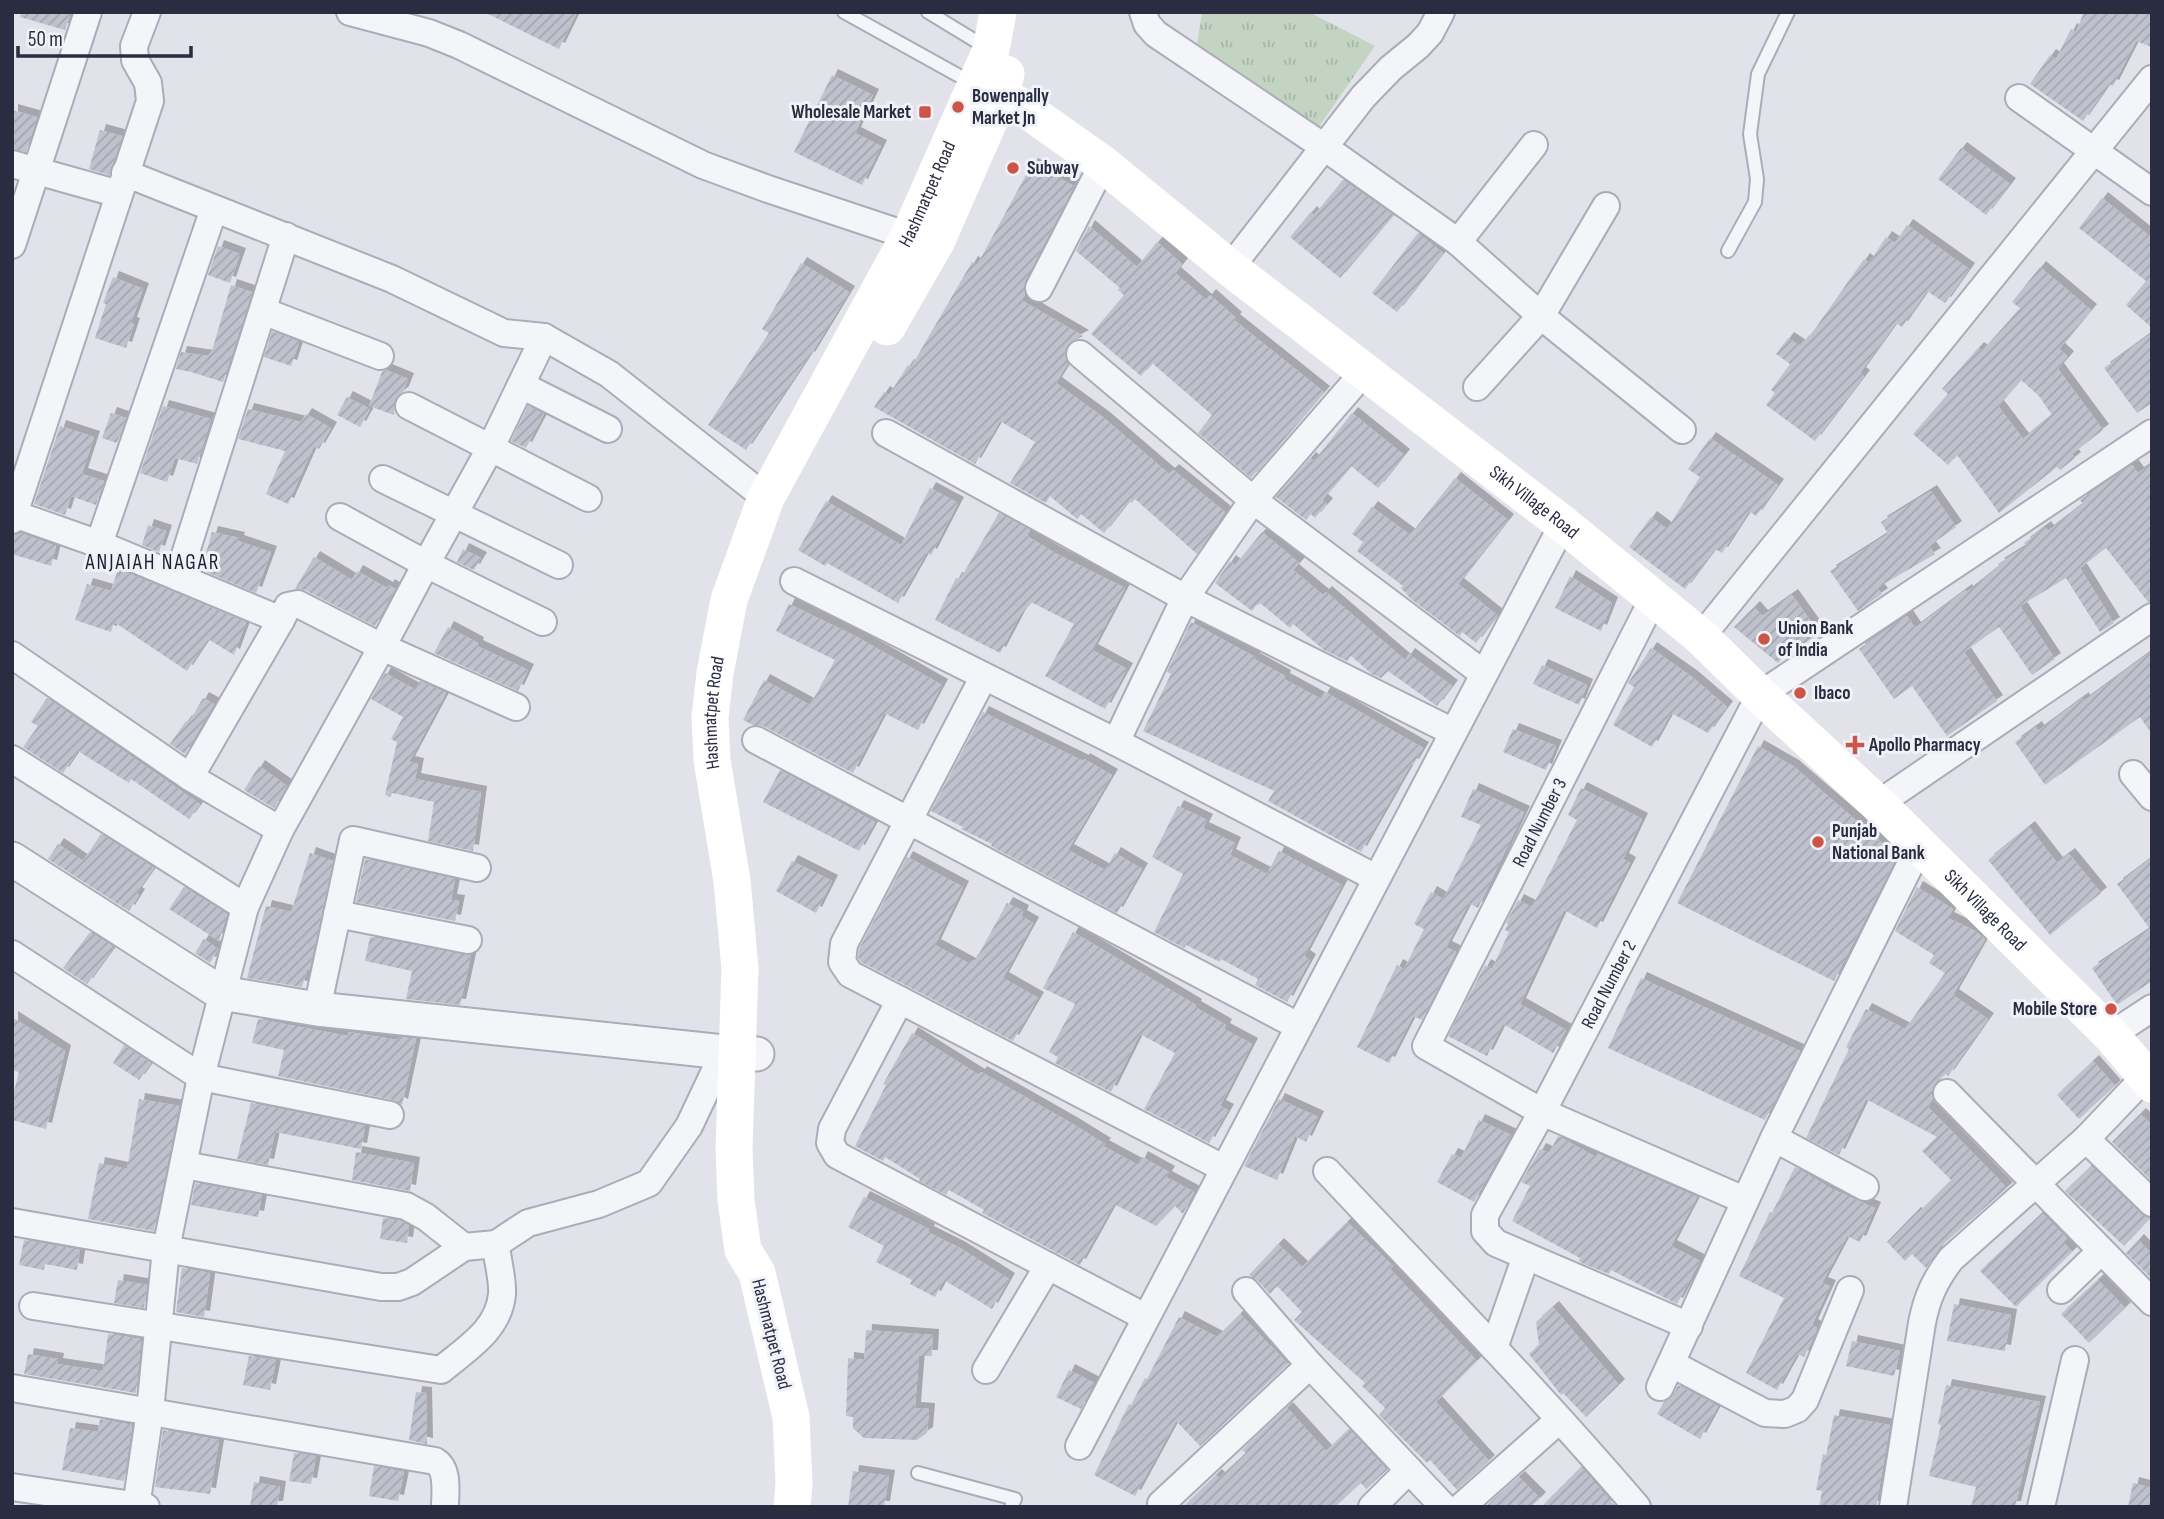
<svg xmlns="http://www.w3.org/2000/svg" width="2164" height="1519" font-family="'Sofia Sans Condensed',sans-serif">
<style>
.park{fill:url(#park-tufts)}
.building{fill:url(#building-hatch);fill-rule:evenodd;filter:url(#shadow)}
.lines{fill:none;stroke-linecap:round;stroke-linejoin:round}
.service-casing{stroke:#abacb8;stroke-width:16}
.minor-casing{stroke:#abacb8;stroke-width:30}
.tertiary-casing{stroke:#abacb8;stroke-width:37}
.service{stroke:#f4f5f8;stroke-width:12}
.minor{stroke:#f4f5f8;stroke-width:26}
.tertiary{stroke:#f4f5f8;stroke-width:33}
.secondary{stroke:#fff;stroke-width:37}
.poi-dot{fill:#cc5549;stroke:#f1f2f7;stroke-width:2.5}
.labels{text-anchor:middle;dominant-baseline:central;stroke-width:6;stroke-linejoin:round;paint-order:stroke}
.poi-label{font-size:19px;font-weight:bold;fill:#2a2d42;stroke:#f1f2f7;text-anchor:start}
.street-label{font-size:19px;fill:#2a2d42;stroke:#f1f2f7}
.neighbourhood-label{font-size:21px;letter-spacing:2px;fill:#1c1e32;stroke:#f1f2f7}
</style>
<defs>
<pattern id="park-tufts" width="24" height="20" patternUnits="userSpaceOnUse" patternTransform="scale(1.75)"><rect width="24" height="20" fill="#c3d4c3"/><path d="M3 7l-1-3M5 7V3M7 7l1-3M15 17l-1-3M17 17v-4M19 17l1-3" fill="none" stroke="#a8b6a9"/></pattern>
<pattern id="building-hatch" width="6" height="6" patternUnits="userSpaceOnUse" patternTransform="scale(1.75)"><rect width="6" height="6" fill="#bfc1cd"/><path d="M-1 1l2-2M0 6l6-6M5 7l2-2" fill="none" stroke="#a4a6b1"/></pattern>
<filter id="shadow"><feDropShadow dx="6" dy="-6" stdDeviation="0" flood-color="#0004"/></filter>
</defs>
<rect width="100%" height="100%" fill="#e2e3ea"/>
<polygon class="park" points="1202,12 1309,12 1375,46 1316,131 1220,64 1197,44"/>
<g class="building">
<polygon points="21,12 71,12 65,30 20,17"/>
<polygon points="484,12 577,12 559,49"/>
<polygon points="2084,12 2152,12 2152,47 2136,41 2113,86 2109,84 2083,121 2030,84 2050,55 2056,59 2071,29 2076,32"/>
<polygon points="832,75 873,95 855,133 881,146 862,185 794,152"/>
<polygon points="12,110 37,117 26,152 12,149"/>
<polygon points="100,130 122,136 109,175 89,169"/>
<polygon points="1961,148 2010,184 1986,215 1938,179"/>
<polygon points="1032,164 1074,186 1025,281 1025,295 1021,300 1083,336 1068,344 1064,352 1068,363 1056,383 1104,418 1169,474 1173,470 1225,512 1197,554 1135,499 1132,503 1129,501 1104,533 1081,514 1077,519 1050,496 1046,503 1010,483 1035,442 1000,421 975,464 874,407 884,392 889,395 908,365 911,367 972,262 977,265"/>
<polygon points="1343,180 1393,215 1340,278 1290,237 1311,212 1314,215"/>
<polygon points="2102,198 2152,238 2152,328 2126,305 2146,281 2079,228"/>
<polygon points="1907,225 1969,269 1945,303 1927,291 1902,327 1896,323 1860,373 1864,376 1815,441 1766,405 1775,393 1771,390 1790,364 1776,354 1788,338 1800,346 1809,335 1810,336 1864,259 1869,263 1886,237 1895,243"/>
<polygon points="1089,226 1137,267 1157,242 1182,264 1175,273 1206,300 1210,295 1236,318 1234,320 1324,392 1251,478 1198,433 1212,415 1152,363 1141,376 1091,334 1124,295 1118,290 1120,288 1076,251"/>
<polygon points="1418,233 1443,253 1397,312 1372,293"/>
<polygon points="218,246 240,254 230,283 208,275"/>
<polygon points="801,263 849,292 809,358 808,357 746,450 708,425 769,333 762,329"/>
<path d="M2040,267l51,43 -32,39 9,8 -10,12 45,61 -31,24 3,4 -15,12 -3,-3 -58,46 -42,-58 -9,10 -35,-31 35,-40 -6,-5 36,-41 4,3 38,-43 -8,-6zM2021,380l18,16 13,19 -29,24 -25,-33z"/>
<polygon points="113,277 143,289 131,323 134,324 126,348 95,338 106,304 103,303"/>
<polygon points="231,285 252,292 223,382 191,372 176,369 181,352 208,356 212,351"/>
<polygon points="272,331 299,342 291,366 264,357"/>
<polygon points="2152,333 2152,403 2137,413 2104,368"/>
<polygon points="386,370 408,379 403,392 395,399 394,415 369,406 382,372"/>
<polygon points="347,397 370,409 360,427 337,415"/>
<polygon points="163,406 211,419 197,464 175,458 167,482 140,473"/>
<polygon points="528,406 544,414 526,448 511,441"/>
<polygon points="248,409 301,422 306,414 331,428 319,449 314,446 288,504 266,494 285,451 238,439"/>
<polygon points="111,413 126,418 117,443 102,438"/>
<polygon points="1352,413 1404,455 1378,488 1351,466 1322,500 1327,504 1315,518 1311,514 1306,520 1276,497 1310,458 1314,461"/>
<polygon points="60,426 94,437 82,474 104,481 96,505 71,496 65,515 34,504"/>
<polygon points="1710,438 1778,485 1756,516 1749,511 1722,553 1715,549 1685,589 1629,547 1651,517 1667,529 1700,477 1688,469"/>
<polygon points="2152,464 2152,601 2148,602 2106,548 2080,568 2114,623 2100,632 2066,578 2020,606 2055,659 2032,675 1999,627 1964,652 1997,701 1947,736 1912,686 1894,699 1859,649 1907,616 1915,628 1966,590 1967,592 2000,566 1998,564 2027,546 2024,543 2045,527 2048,531 2083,504 2080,500 2132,465 2138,473"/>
<polygon points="1455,478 1508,520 1458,584 1497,615 1476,643 1462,632 1460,636 1411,599 1401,588 1403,586 1357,551 1363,542 1352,534 1372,507 1410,535"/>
<polygon points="930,488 958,503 931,555 927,552 898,603 827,563 825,566 798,550 826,501 901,545"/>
<polygon points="1931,491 1956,527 1929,546 1935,554 1877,588 1882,594 1858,611 1830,571 1888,534 1881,522"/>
<polygon points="999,513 1030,530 1027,536 1055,553 1125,588 1092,650 1127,669 1105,709 1045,676 1074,624 1031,602 1020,615 1000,653 935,620 956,578 960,579"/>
<polygon points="148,525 166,531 159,552 142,545"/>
<polygon points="212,532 239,538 238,541 271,552 256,593 197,568 201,556 205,557"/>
<polygon points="1262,532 1299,563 1293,570 1323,595 1326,592 1405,660 1409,654 1452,686 1437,706 1388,671 1381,678 1372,674 1351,656 1347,661 1324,650 1293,624 1290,628 1259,602 1252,611 1215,583 1230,561 1235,565"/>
<polygon points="20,533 56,546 51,566 12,554 12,535"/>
<polygon points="463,549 481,558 474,570 457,562"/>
<polygon points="314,557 352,580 357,571 387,588 389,585 395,589 375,626 305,590 295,589"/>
<polygon points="118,569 246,622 234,655 208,639 187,671 114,622 111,632 75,620 87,584 111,591"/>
<polygon points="1570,576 1612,603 1601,631 1555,608"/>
<polygon points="1792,595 1819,633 1796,650 1792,646 1778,663 1734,627 1754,607 1762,616"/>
<polygon points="789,604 855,636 942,685 918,730 884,713 853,773 763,726 753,725 743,720 764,680 810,705 835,660 776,631"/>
<polygon points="1191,622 1255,657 1254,659 1285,676 1284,679 1321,699 1325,692 1423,748 1413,765 1411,764 1361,852 1268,801 1274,791 1143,731 1171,674 1167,672"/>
<polygon points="448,627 478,643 477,646 528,670 518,691 434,653"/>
<polygon points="1651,648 1692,677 1727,707 1708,733 1671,713 1652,747 1613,725 1634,687 1628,683"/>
<polygon points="2152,651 2152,734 2140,717 2045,785 2015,742 2036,727 2038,731 2083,698 2084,701"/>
<polygon points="1542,665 1587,685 1579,705 1533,684"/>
<polygon points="385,673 416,690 420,681 446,693 409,762 418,764 415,779 481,792 473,851 428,841 434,802 392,793 390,797 385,795 397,742 391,739 403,717 371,699"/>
<polygon points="47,698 200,804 189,819 131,779 129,783 78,751 63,773 23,747 38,726 31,722"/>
<polygon points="203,698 214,704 185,754 170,744 186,721 189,722"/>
<polygon points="983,712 1083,761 1084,759 1112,775 1068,850 1105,870 1115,853 1142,869 1117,913 1004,853 991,846 992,844 961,829 963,827 931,811"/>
<polygon points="1513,729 1556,746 1546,770 1503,752"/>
<polygon points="1758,746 1793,766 1897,856 1834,981 1677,903"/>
<polygon points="259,766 287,786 274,808 244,790"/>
<polygon points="780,770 875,822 859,851 763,802"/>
<polygon points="1581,788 1642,819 1623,859 1630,863 1597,928 1564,910 1520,1004 1566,1030 1553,1053 1503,1024 1487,1056 1448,1036 1485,965 1492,969 1509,932 1505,930 1508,924 1506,923 1518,900 1532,907 1577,820 1568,815"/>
<polygon points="1473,789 1524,812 1478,908 1469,903 1446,947 1456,952 1422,1020 1413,1016 1389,1063 1357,1047 1397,965 1404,969 1424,929 1414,924 1431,892 1443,899 1481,825 1461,817"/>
<polygon points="1178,806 1207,820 1203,828 1235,843 1230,855 1267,874 1279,851 1342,885 1304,956 1310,960 1287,1002 1255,985 1258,979 1221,959 1220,962 1186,945 1184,948 1154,932 1183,874 1152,857"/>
<polygon points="2029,827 2057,863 2069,854 2101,893 2050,935 1988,860"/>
<polygon points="101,834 154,868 136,893 139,895 129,911 48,859 58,844 83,861"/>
<polygon points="310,853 333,861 310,967 309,970 307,970 302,987 247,978 266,906 291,912"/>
<polygon points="907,857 963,887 935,945 970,964 972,960 975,961 1007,903 1023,911 1021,916 1033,923 1003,978 1038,998 1013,1041 861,962 858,958 859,949"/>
<polygon points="2152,858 2152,981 2117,1005 2092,968 2150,929 2117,884"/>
<polygon points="365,859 455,879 451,900 459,901 455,921 356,902"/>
<polygon points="792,861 832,881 816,913 776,891"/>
<polygon points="184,887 227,914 219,941 169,909"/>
<polygon points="1917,887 1953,909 1948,918 1975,931 1985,939 1953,995 1988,1019 1948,1076 1946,1074 1936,1082 1932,1089 1933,1098 1928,1107 2007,1188 1940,1247 1926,1268 1912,1254 1905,1261 1887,1242 1915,1213 1917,1214 1951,1180 1922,1151 1937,1137 1866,1099 1839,1155 1806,1138 1849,1049 1846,1047 1866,1009 1905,1029 1945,973 1929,963 1934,955 1895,931"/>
<polygon points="90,932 114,947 87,984 63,968"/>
<polygon points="1073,932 1196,1005 1195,1007 1226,1025 1224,1029 1252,1044 1220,1106 1228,1110 1209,1143 1144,1109 1175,1053 1140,1034 1111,1092 1055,1063 1058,1057 1049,1052 1075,1004 1043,988"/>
<polygon points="370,937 471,955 460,1005 406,999 412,971 365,961"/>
<polygon points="204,939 218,949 210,963 195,953"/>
<polygon points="1641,978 1800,1051 1765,1120 1608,1048"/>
<polygon points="12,1017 65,1051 46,1129 12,1120 12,1099 19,1072 12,1070"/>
<polygon points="258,1019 348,1036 349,1032 398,1040 399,1037 416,1039 402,1105 393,1100 278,1076 284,1050 252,1043"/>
<polygon points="912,1033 979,1075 981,1072 1071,1123 1105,1144 1103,1146 1138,1165 1142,1157 1169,1172 1166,1177 1194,1192 1183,1214 1175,1206 1156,1226 1114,1204 1080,1265 982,1213 984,1210 949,1190 946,1195 919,1181 920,1179 885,1157 883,1161 855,1146 886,1085 883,1084"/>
<polygon points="124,1045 151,1063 139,1080 113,1063"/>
<polygon points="2093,1061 2115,1086 2079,1119 2057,1095"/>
<polygon points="139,1099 179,1106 154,1231 88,1219 99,1163 127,1169"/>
<polygon points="1279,1099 1318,1117 1306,1142 1295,1136 1277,1180 1244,1166"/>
<polygon points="251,1103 365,1126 361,1149 275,1132 268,1165 237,1159"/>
<polygon points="2140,1114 2152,1125 2152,1181 2112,1142"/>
<polygon points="1479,1120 1511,1135 1474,1202 1437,1182 1452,1154 1461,1158"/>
<polygon points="1558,1136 1596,1157 1598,1154 1697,1197 1671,1246 1700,1261 1677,1304 1611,1270 1609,1274 1584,1264 1579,1261 1580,1258 1512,1221 1530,1186 1521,1182 1540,1149 1549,1153"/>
<polygon points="356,1152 414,1163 410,1191 352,1180"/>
<polygon points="2091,1166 2141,1214 2150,1218 2124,1246 2065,1191"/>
<polygon points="1795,1167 1832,1189 1875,1208 1860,1242 1847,1236 1822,1283 1830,1286 1812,1325 1817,1328 1813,1339 1804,1357 1797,1354 1777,1390 1746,1373 1784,1298 1739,1276 1770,1212 1772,1213"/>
<polygon points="195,1183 262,1195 258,1217 191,1205"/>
<polygon points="864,1197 929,1229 928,1232 960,1248 1009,1279 992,1309 944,1280 935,1297 910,1284 912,1280 876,1262 884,1246 848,1227"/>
<polygon points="2042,1213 2067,1238 2063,1242 2072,1252 2016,1307 1980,1271"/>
<polygon points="383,1218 401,1221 409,1226 407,1243 380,1239"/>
<polygon points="1347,1222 1393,1266 1390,1269 1477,1361 1436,1402 1489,1461 1457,1490 1430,1460 1427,1463 1379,1415 1385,1408 1362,1386 1365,1383 1294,1320 1302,1312 1277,1286 1270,1294 1258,1281 1249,1275 1278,1244 1302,1267"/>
<polygon points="24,1240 80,1250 77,1270 45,1264 44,1270 19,1265"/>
<polygon points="2138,1240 2152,1254 2152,1279 2126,1253"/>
<polygon points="182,1268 210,1273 204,1317 176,1312"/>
<polygon points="118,1280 147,1285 144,1308 114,1303"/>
<polygon points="2098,1280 2125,1308 2089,1343 2061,1314"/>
<polygon points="1954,1304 2011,1315 2005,1351 1947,1341"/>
<polygon points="1553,1307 1619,1385 1586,1417 1563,1393 1561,1395 1529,1354 1539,1345 1536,1322"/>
<polygon points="1240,1314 1288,1364 1200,1446 1176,1421 1135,1496 1094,1475 1129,1404 1131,1405 1145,1378 1147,1379 1179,1317 1217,1337"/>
<polygon points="866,1330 933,1335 932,1356 919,1356 915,1408 929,1409 927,1433 917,1440 864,1438 853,1428 853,1417 846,1416 848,1358 864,1360"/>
<polygon points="108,1334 141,1339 136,1393 24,1374 28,1354 58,1359 57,1364 103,1371"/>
<polygon points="1852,1341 1900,1351 1894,1376 1846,1366"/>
<polygon points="249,1356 276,1360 270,1390 243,1385"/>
<polygon points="1069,1370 1094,1383 1081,1409 1056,1397"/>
<polygon points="1678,1385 1718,1406 1700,1439 1657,1414 1664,1402 1674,1394"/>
<polygon points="1946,1385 2040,1402 2015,1507 1971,1507 1976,1487 1929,1476 1941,1425 1938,1424"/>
<polygon points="416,1392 426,1393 427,1444 409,1440"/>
<polygon points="1287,1408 1326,1451 1349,1429 1387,1470 1366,1489 1361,1483 1335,1507 1183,1507 1216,1475 1219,1478 1246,1453 1242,1450"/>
<polygon points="1834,1415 1890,1425 1876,1507 1819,1507 1822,1491 1816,1490 1823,1454 1826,1455"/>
<polygon points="100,1419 132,1425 124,1481 62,1470 70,1428 98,1432"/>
<polygon points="163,1430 219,1440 210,1494 155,1487"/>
<polygon points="294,1453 316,1456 311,1484 289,1481"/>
<polygon points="374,1466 404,1472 398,1501 369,1496"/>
<polygon points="1581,1467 1616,1507 1541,1507"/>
<polygon points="853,1471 889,1476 884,1507 848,1507"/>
<polygon points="1519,1477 1540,1498 1531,1507 1485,1507"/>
<polygon points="254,1482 280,1487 277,1507 250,1507"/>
<polygon points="2133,1483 2152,1488 2152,1507 2128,1507"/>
</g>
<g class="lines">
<g class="service-casing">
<g id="service">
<polyline points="844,12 972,83"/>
<polyline points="928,12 987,48"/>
<polyline points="1728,251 1755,202 1757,179 1750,134 1758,74 1788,12"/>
<polyline points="918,1473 1015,1499 1011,1507"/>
</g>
</g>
<g class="minor-casing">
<g id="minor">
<polyline points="350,12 429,33 459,45 703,165 768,189 909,236"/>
<polyline points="1143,12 1147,24 1156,34 1324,147 1458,242 1541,316 1682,430"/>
<polyline points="2019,98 2152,192"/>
<polyline points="12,164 119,194"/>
<polyline points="125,173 392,279 504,333 544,337 609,374 766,498"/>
<polyline points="1458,242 1534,145"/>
<polyline points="12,245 88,12"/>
<polyline points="1230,268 1363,97 1391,68 1418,46 1430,33 1441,12"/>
<polyline points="1039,288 1103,164"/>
<polyline points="263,311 380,356"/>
<polyline points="1080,354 1253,500 1484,674"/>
<polyline points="521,385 608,429"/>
<polyline points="1477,387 1541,316 1606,206"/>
<polyline points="409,406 588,498"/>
<polyline points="886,433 1185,598 1453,732"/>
<polyline points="383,479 559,565"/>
<polyline points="14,514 99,544 281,620 288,606 298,604 382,647 516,707"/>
<polyline points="340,517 426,564 491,447 544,337"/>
<polyline points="12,520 150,101 148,83 135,60 134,46 147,12"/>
<polyline points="99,544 214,209"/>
<polyline points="178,577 286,236"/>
<polyline points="794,581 1116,742 1376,878"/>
<polyline points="1653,599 1426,1046 1542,1112 1744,1200"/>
<polyline points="1701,637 2152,79"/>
<polyline points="12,655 190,777 280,830"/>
<polyline points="983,678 844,944 842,962 850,974 1223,1168"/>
<polyline points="756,740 1298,1026"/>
<polyline points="1116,742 1185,598 1253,500 1365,371"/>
<polyline points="12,759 245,907"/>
<polyline points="2133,774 2152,797"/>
<polyline points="190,777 281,620"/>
<polyline points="1878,804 2152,617"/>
<polyline points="337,914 468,940"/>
<polyline points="12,954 201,1077 390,1115"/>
<polyline points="900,1000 832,1129 830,1143 837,1155 1145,1317"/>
<polyline points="317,1009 353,840 477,868"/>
<polyline points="2111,1035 2152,1008"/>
<polyline points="1947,1093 2152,1302"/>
<polyline points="1774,1138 1865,1187"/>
<polyline points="2086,1139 2152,1203"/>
<polyline points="184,1165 406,1206 426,1217 464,1247"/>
<path d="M1327,1171c104,111 211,220 310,336"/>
<polyline points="12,1222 381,1287 398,1287 412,1282 464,1247 496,1244"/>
<polyline points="2061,1290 2101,1251"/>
<polyline points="1246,1291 1310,1365 1444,1507"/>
<path d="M33,1306l408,64c25,-21 58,-40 61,-76 1,-16 -5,-34 -6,-50l32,-21 71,-19 50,-21 40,-57 35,-74"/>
<path id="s1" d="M1689,1326l-193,-83 -11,-12v-16l57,-103 218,-417 392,-262"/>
<polyline points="1494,1348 1526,1256"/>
<polyline points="1672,1364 1765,1413 1785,1414 1797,1409 1805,1400 1850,1290"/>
<polyline points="986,1370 1048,1266"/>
<polyline points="1660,1387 1774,1138 1919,847"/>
<path d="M12,1388l423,73c14,8 10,31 10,46"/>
<polyline points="1079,1446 1563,524"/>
<polyline points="12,1487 146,1507"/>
<polyline points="1161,1504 1310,1365"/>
<polyline points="136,1507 150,1411 166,1249 201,1077 245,907 280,830 382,647 426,564 543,622"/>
<polyline points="1372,1507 1409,1470"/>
<polyline points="1461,1507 1559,1420"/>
<path d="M1893,1507l29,-184c5,-26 13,-43 29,-64l135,-120 59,-62"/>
<polyline points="2041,1507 2075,1360"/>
</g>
</g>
<g class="tertiary-casing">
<polyline id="tertiary" points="12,859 221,993 317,1009 724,1052 757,1054"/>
</g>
<use href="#service" class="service"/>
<use href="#minor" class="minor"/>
<use href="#tertiary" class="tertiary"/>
<g class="secondary">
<path id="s2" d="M976,85l45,21 82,58 127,104 333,256 138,113 59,58 118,109 233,231 41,49"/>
<polyline points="887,327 936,242 1000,96 1006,74"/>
<path id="s3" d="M792,1507l2,-24 -3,-66 -34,-144 -14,-23 -7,-50 -2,-51 6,-181 -8,-87 -20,-121 -2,-43 5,-44 14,-73 37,-102 143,-262 82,-186 7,-38"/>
</g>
</g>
<g class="poi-dot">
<circle cx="958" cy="107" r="7"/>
<rect x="918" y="105" width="14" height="14" rx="3.5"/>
<circle cx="1013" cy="168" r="7"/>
<circle cx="1764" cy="639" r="7"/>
<circle cx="1800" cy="693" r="7"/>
<path d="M1851.5 734.5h7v7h7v7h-7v7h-7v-7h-7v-7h7z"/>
<circle cx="1818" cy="842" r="7"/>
<circle cx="2111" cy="1009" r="7"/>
</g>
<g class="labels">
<g class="poi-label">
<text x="972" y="96">Bowenpally<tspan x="972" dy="22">Market Jn</tspan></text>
<text x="911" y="112" text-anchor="end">Wholesale Market</text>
<text x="1027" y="168">Subway</text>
<text x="1778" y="628">Union Bank<tspan x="1778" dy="22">of India</tspan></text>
<text x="1814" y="693">Ibaco</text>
<text x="1869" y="745">Apollo Pharmacy</text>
<text x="1832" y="831">Punjab<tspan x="1832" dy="22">National Bank</tspan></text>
<text x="2097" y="1009" text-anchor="end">Mobile Store</text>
</g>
<g class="street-label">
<text stroke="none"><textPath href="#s3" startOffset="1372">Hashmatpet Road</textPath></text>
<text stroke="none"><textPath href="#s2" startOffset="698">Sikh Village Road</textPath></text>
<text stroke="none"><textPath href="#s3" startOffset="805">Hashmatpet Road</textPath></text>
<text transform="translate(1540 823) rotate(-63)">Road Number 3</text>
<text stroke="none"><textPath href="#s2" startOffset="1307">Sikh Village Road</textPath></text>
<text stroke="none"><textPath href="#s1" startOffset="504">Road Number 2</textPath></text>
<text transform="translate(771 1334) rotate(76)">Hashmatpet Road</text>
</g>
<g class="neighbourhood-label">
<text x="153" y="562">ANJAIAH NAGAR</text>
</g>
</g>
<rect width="2164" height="1519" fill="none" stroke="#2a2d42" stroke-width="28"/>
<path d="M18 46v10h173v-10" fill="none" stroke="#2a2d42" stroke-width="3.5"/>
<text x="28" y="46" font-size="21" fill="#2a2d42" stroke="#f1f2f7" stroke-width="5" paint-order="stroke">50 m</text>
</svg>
